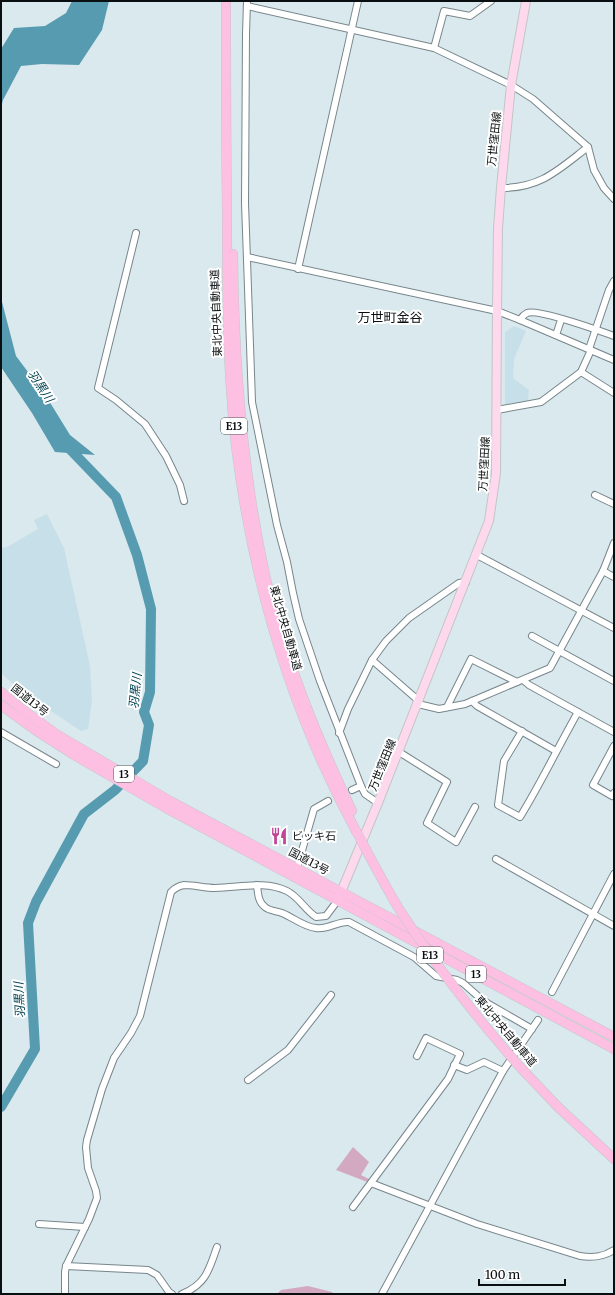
<svg xmlns="http://www.w3.org/2000/svg" width="615" height="1295" font-family="Merriweather,'Noto Sans JP',serif">
<style>
.built{fill:#c7dfe8}
.green{fill:#d3a9c1}
.water{fill:#579bb1}
.lines{fill:none;stroke-linecap:round;stroke-linejoin:round}
.river{stroke:#579bb1;stroke-width:10}
.minor-casing{stroke:#78868b;stroke-width:8}
.major-casing{stroke:#c4c5c6;stroke-width:10}
.highway-casing{stroke:#c4c5c6;stroke-width:10}
.minor{stroke:#fff;stroke-width:6}
.major{stroke:#fed9ee;stroke-width:8}
.highway{stroke:#fdc0e3;stroke-width:9}
.highway-bridge-casing{stroke:#c4c5c6;stroke-width:10;stroke-linecap:butt}
.highway-bridge{stroke:#fdc0e3;stroke-width:9}
.labels{text-anchor:middle;dominant-baseline:central;stroke-width:4;stroke-linejoin:round;paint-order:stroke}
.shield{fill:#fff;stroke:#535658;stroke-width:1}
.shield-label{font-size:10px;font-weight:bold;fill:#090e10}
.street-label{font-size:11px;fill:#090e10;stroke:#fff}
.poi-label{font-size:11px;fill:#090e10;stroke:#fff;text-anchor:start}
.water-label{font-size:12px;font-style:italic;fill:#014252;stroke:#fff}
.quarter-label{font-size:13px;fill:#090e10;stroke:#fff}
</style>
<rect width="100%" height="100%" fill="#d9e9ee"/>
<g class="built">
<polygon points="514,326 526,331 514,359 513,378 529,390 528,402 505,405 505,332"/>
<polygon points="47,514 64,548 90,666 92,700 88,729 81,731 45,707 12,683 1,673 1,548 7,547 38,529 34,520"/>
</g>
<g class="green">
<polygon points="353,1147 369,1162 361,1175 371,1180 370,1183 336,1170"/>
<polygon points="308,1286 332,1292 334,1294 277,1294 281,1290"/>
</g>
<g class="water">
<polygon points="72,1 109,1 102,30 79,65 42,64 21,66 3,100 1,107 1,49 14,28 45,26 66,13"/>
<polygon points="1,298 16,356 46,396 70,435 95,455 55,452 32,413 1,367"/>
</g>
<g class="lines">
<polyline class="river" points="1,1107 35,1049 28,923 36,902 84,814 115,790 143,761 149,725 144,712 150,692 151,609 137,555 116,497 65,444"/>
<g class="minor-casing">
<g id="minor">
<polyline points="247,1 246,34 245,203 252,402 277,525 287,562 293,593 299,619 320,681 361,786 365,794 378,803"/>
<polyline points="247,6 434,48 511,85 533,99 588,147 594,170 604,188 614,199"/>
<polyline points="434,48 444,11 470,16 491,1"/>
<path d="M501,188c40,0 57,-18 87,-41"/>
<polyline points="136,233 98,388 116,400 145,424 166,456 180,485 184,501"/>
<polyline points="247,257 497,311 520,320 614,360"/>
<polyline points="298,269 358,1"/>
<path d="M520,320c2,-3 3,-5 7,-7 11,-4 73,18 87,23"/>
<polyline points="556,335 561,320"/>
<polyline points="589,349 609,290 614,281"/>
<polyline points="581,372 614,393"/>
<polyline points="497,410 541,402 581,372 591,350"/>
<polyline points="595,495 614,504"/>
<polyline points="477,555 614,628"/>
<polyline points="603,571 614,577"/>
<polyline points="532,636 614,681"/>
<polyline points="372,660 419,701"/>
<polyline points="523,680 529,685 614,732"/>
<polyline points="472,701 477,706 556,751"/>
<polyline points="418,704 439,709 465,704 550,668 603,571 614,543"/>
<polyline points="447,707 471,659 517,682"/>
<path d="M522,731l-18,30 -6,44 22,12c21,-34 38,-70 58,-105"/>
<polyline points="1,732 56,764"/>
<polyline points="339,733 348,709 372,660 386,641 409,618 459,583 466,582"/>
<polyline points="614,746 593,785 612,796 614,793"/>
<polyline points="399,752 447,782 427,823 456,842 475,807"/>
<polyline points="352,790 361,786"/>
<polyline points="496,859 614,926"/>
<polyline points="297,868 314,809 328,801"/>
<path d="M257,885c1,8 1,17 8,22 4,4 12,4 17,6 12,5 22,14 34,15 11,2 22,-7 33,-6l65,35 22,19 21,4 6,3 17,15 7,5 45,26"/>
<polyline points="552,992 614,874"/>
<polyline points="454,1065 467,1070 484,1062 503,1071"/>
<polyline points="248,1080 288,1050 331,995"/>
<path d="M371,1183l106,41 103,32c13,2 23,1 34,-6"/>
<polyline points="353,1207 448,1079 460,1054 426,1038 417,1056"/>
<polyline points="39,1224 85,1227"/>
<polyline points="66,1266 148,1270 157,1275 169,1292 172,1294"/>
<path d="M65,1294v-22l1,-6 23,-47 8,-21 -1,-7 -8,-23 -2,-21 1,-7 15,-51 12,-31 17,-25 9,-17 31,-124c4,-4 7,-6 13,-7 10,0 21,3 31,3 24,0 49,-8 72,3 12,6 18,19 29,26l10,-1 12,-16"/>
<path d="M182,1294c24,-10 27,-24 35,-47"/>
<polyline points="382,1294 503,1071 538,1020"/>
</g>
</g>
<g class="major-casing">
<polyline id="major" points="339,897 378,803 489,521 496,473 497,311 498,228 501,188 511,85 526,1"/>
</g>
<g class="highway-casing">
<g id="highway">
<path d="M226,1c0,70 0,140 1,210 0,81 0,162 10,243 17,132 56,261 119,377"/>
<path d="M233,254c1,110 9,218 33,325 19,81 51,158 86,232"/>
<polyline points="1,692 22,709 56,734 170,801 614,1037"/>
<polyline points="1,705 35,730 74,755 166,808 614,1049"/>
<polyline points="520,1067 558,1107 614,1159"/>
</g>
</g>
<use href="#minor" class="minor"/>
<use href="#major" class="major"/>
<use href="#highway" class="highway"/>
<g class="highway-bridge-casing">
<path id="highway-bridge" d="M356,831c14,26 28,53 43,78 36,56 77,108 121,158"/>
</g>
<use href="#highway-bridge" class="highway-bridge"/>
</g>
<defs>
<g id="restaurant-bare" transform="scale(1.38)"><path d="M-5-6h1v4h1v-4h1v4h1v-4h1v5L-1.5 .5V6h-2V.5L-5-1ZM5-6V6H3V1.5H1.5Q1.5-4 5-6Z" fill="#c04597" stroke="#fff" stroke-width="2.5" paint-order="stroke"/></g>
</defs>
<g fill-rule="evenodd">
<use href="#restaurant-bare" x="279" y="836"/>
</g>
<g class="labels">
<g class="shield">
<rect x="221" y="418" width="26" height="16" rx="3"/>
<rect x="114" y="766" width="20" height="16" rx="3"/>
<rect x="417" y="947" width="26" height="16" rx="3"/>
<rect x="466" y="966" width="20" height="16" rx="3"/>
</g>
<g class="shield-label">
<text x="234" y="426">E13</text>
<text x="124" y="774">13</text>
<text x="430" y="955">E13</text>
<text x="476" y="974">13</text>
</g>
<g class="street-label">
<text transform="translate(494 139) rotate(-84)">万世窪田線</text>
<text transform="translate(216 313) rotate(-92)">東北中央自動車道</text>
<text transform="translate(484 464) rotate(-87)">万世窪田線</text>
<text transform="translate(286 628) rotate(74)">東北中央自動車道</text>
<text transform="translate(30 700) rotate(38)">国道13号</text>
<text transform="translate(382 765) rotate(-68)">万世窪田線</text>
<text transform="translate(309 861) rotate(28)">国道13号</text>
<text transform="translate(506 1031) rotate(50)">東北中央自動車道</text>
</g>
<g class="poi-label">
<text x="292" y="836">ビッキ石</text>
</g>
<g class="water-label">
<text transform="translate(41 386) rotate(56)">羽黒川</text>
<text transform="translate(135 691) rotate(-84)">羽黒川</text>
<text transform="translate(19 1000) rotate(-93)">羽黒川</text>
</g>
<g class="quarter-label">
<text x="390" y="317">万世町金谷</text>
</g>
</g>
<rect width="615" height="1295" fill="none" stroke="#090e10" stroke-width="4"/>
<path d="M479 1279v6h86v-6" fill="none" stroke="#090e10" stroke-width="2"/>
<text x="485" y="1279" font-size="12" fill="#090e10" stroke="#ffffff" stroke-width="3" paint-order="stroke">100 m</text>
</svg>
